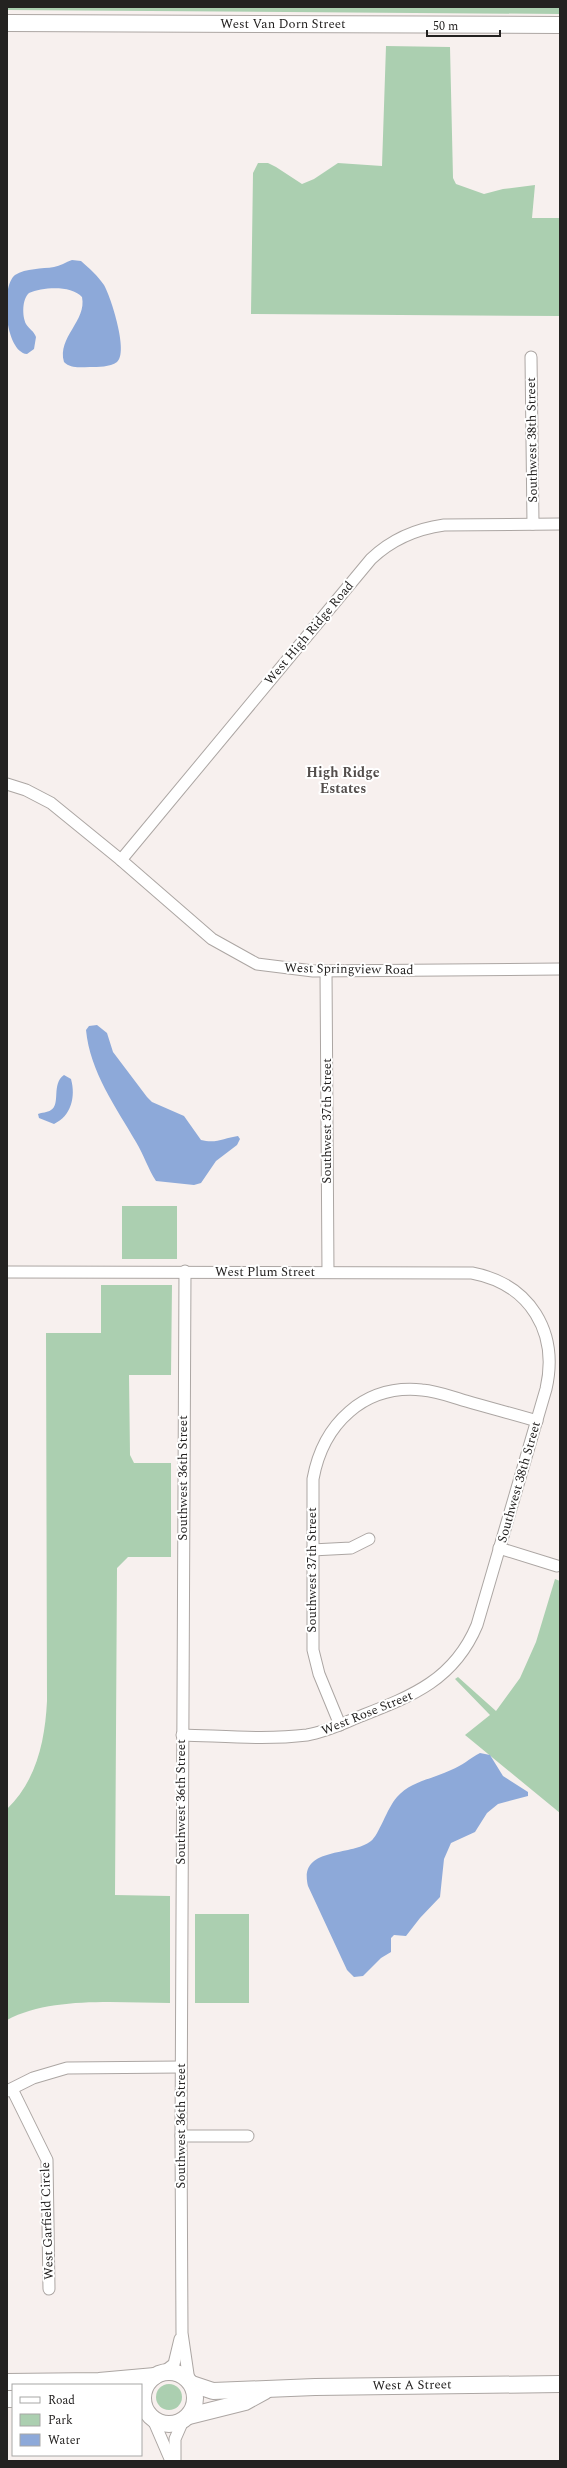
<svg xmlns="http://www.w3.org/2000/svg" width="567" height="2468" font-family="Spectral,serif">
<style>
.green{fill:#abcfb0}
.water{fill:#8da9d9}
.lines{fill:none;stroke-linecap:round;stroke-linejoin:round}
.street-casing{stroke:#aca6a3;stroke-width:13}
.secondary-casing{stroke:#aca6a3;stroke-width:18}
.street{stroke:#fff;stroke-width:11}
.secondary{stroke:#fff;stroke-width:16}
.labels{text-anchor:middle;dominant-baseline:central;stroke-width:4;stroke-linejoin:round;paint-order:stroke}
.street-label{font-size:13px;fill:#242221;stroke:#fff}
.neighbourhood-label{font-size:14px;font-weight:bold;fill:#534e4c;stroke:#fff}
</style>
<rect width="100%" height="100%" fill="#f7f0ee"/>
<g class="green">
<polygon points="7,7 560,7 560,14 7,10"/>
<polygon points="386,46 450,47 453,178 456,184 484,194 503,189 535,185 532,218 560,218 560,316 251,314 253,173 258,163 268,163 276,167 302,184 314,179 338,163 382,166"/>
<rect x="122" y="1206" width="55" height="53"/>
<path d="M101,1285h71l-1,90h-42l1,80 4,8h37v94h-43l-11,11 -2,327 55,1v107c-50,0 -118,-7 -163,17v-211c30,-29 38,-69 40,-108l-1,-368h55z"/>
<polygon points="555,1579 560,1581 560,1813 465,1735 490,1715 455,1679 458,1677 496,1711 520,1678 536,1642"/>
<rect x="195" y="1914" width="54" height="89"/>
<circle cx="169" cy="2397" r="13"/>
</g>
<g class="water">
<path d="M72,260l9,1c8,7 17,15 23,24 7,12 25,68 13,77 -7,5 -19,5 -27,5 -10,0 -19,2 -26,-5 -7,-25 23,-41 18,-65 -11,-12 -39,-10 -53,-4 -7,6 -7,23 -3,31 3,5 8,7 10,13l-2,12 -7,5c-22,-2 -27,-67 -12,-79 11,-7 27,-6 39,-8 6,-1 12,-5 18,-7z"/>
<path d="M97,1025l10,8 6,19 34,45 5,5 32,14 17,24c15,4 23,-2 37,-4l2,3 -3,6 -21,16 -15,22 -7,2 -38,-4c-8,-12 -12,-26 -20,-39 -20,-35 -46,-70 -50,-112l3,-4z"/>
<path d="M64,1075l7,4c5,18 0,37 -17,45l-15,-6 -1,-4c4,-2 9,-1 13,-4 10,-6 0,-26 13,-35z"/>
<path d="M480,1753l10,2 13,21 25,16v4l-30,8 -11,9 -12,19 -24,11 -7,16 -4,38 -20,21 -14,18 -12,-1 -3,3v14l-10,6 -18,18 -9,1 -7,-7 -39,-84c-10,-40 43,-29 63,-45 8,-6 16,-33 26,-44 14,-16 36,-18 54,-27 11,-4 19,-12 29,-17z"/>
</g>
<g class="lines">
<g class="street-casing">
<g id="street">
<polyline points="531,357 533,524"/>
<polyline points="7,784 26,790 51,803 121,860 212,939 257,964 313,971 560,969"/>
<path d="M121,860l250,-301c21,-20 44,-30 73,-34l116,-1"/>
<polyline points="326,971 328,1272"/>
<polyline points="185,1271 181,2136 182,2333 189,2381"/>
<path d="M7,1272l465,1c58,11 87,59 74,116l-69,236c-23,55 -65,71 -116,91 -17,7 -35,16 -54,19 -41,5 -84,1 -125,0"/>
<polyline points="499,1548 557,1566"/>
<polyline points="312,1550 351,1548 369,1539"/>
<path d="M340,1725l-21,-51 -6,-24v-171c10,-55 51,-95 109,-89 15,1 30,7 44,11 24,7 47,13 71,20"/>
<polyline points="12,2089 47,2160 49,2289"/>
<polyline points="7,2091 33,2078 67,2068 181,2067"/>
<polyline points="181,2136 248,2136"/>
<polyline points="161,2374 174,2364 180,2339"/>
<polyline points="152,2417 171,2461"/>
<polyline points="175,2461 175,2439 182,2423"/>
</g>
</g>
<g class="secondary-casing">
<g id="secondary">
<polyline points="7,23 560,25"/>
<circle cx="169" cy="2398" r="26"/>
<polyline points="7,2382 99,2381 155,2376"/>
<polyline points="192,2384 213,2391 315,2387 560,2384"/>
<polyline points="7,2399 13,2399"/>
<polyline points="189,2416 245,2402 265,2391"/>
</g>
</g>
<use href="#street" class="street"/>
<use href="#secondary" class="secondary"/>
</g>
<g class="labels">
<g class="street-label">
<text x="283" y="24">West Van Dorn Street</text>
<text transform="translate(532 440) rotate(-91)">Southwest 38th Street</text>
<text transform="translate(309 633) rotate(-50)">West High Ridge Road</text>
<text transform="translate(349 969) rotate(1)">West Springview Road</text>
<text transform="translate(327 1121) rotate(-90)">Southwest 37th Street</text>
<text x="265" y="1272">West Plum Street</text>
<text transform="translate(183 1478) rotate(-90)">Southwest 36th Street</text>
<text transform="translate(519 1482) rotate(-74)">Southwest 38th Street</text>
<text transform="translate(312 1570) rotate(-90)">Southwest 37th Street</text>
<text transform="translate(367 1713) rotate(-22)">West Rose Street</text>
<text transform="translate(181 1802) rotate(-90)">Southwest 36th Street</text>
<text transform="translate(181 2126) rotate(-90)">Southwest 36th Street</text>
<text transform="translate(47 2221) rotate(-92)">West Garfield Circle</text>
<text transform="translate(412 2385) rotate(-1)">West A Street</text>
</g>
<g class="neighbourhood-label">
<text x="343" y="772">High Ridge<tspan x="343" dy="16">Estates</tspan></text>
</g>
</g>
<rect width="567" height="2468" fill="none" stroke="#242221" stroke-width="16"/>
<rect x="12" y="2384" width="130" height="72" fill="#ffffff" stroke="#a7a7a6"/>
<rect x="20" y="2397" width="20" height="6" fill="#ffffff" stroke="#a7a7a6"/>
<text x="48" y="2404" font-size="12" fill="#242221">Road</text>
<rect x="20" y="2414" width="20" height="12" fill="#abcfb0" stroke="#a7a7a6"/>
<text x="48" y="2424" font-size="12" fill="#242221">Park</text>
<rect x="20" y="2434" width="20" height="12" fill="#8da9d9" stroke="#a7a7a6"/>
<text x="48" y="2444" font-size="12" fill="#242221">Water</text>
<path d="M427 30v6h73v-6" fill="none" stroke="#242221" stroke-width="2"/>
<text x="433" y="30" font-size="12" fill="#242221" stroke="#ffffff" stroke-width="3" paint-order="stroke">50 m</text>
</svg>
